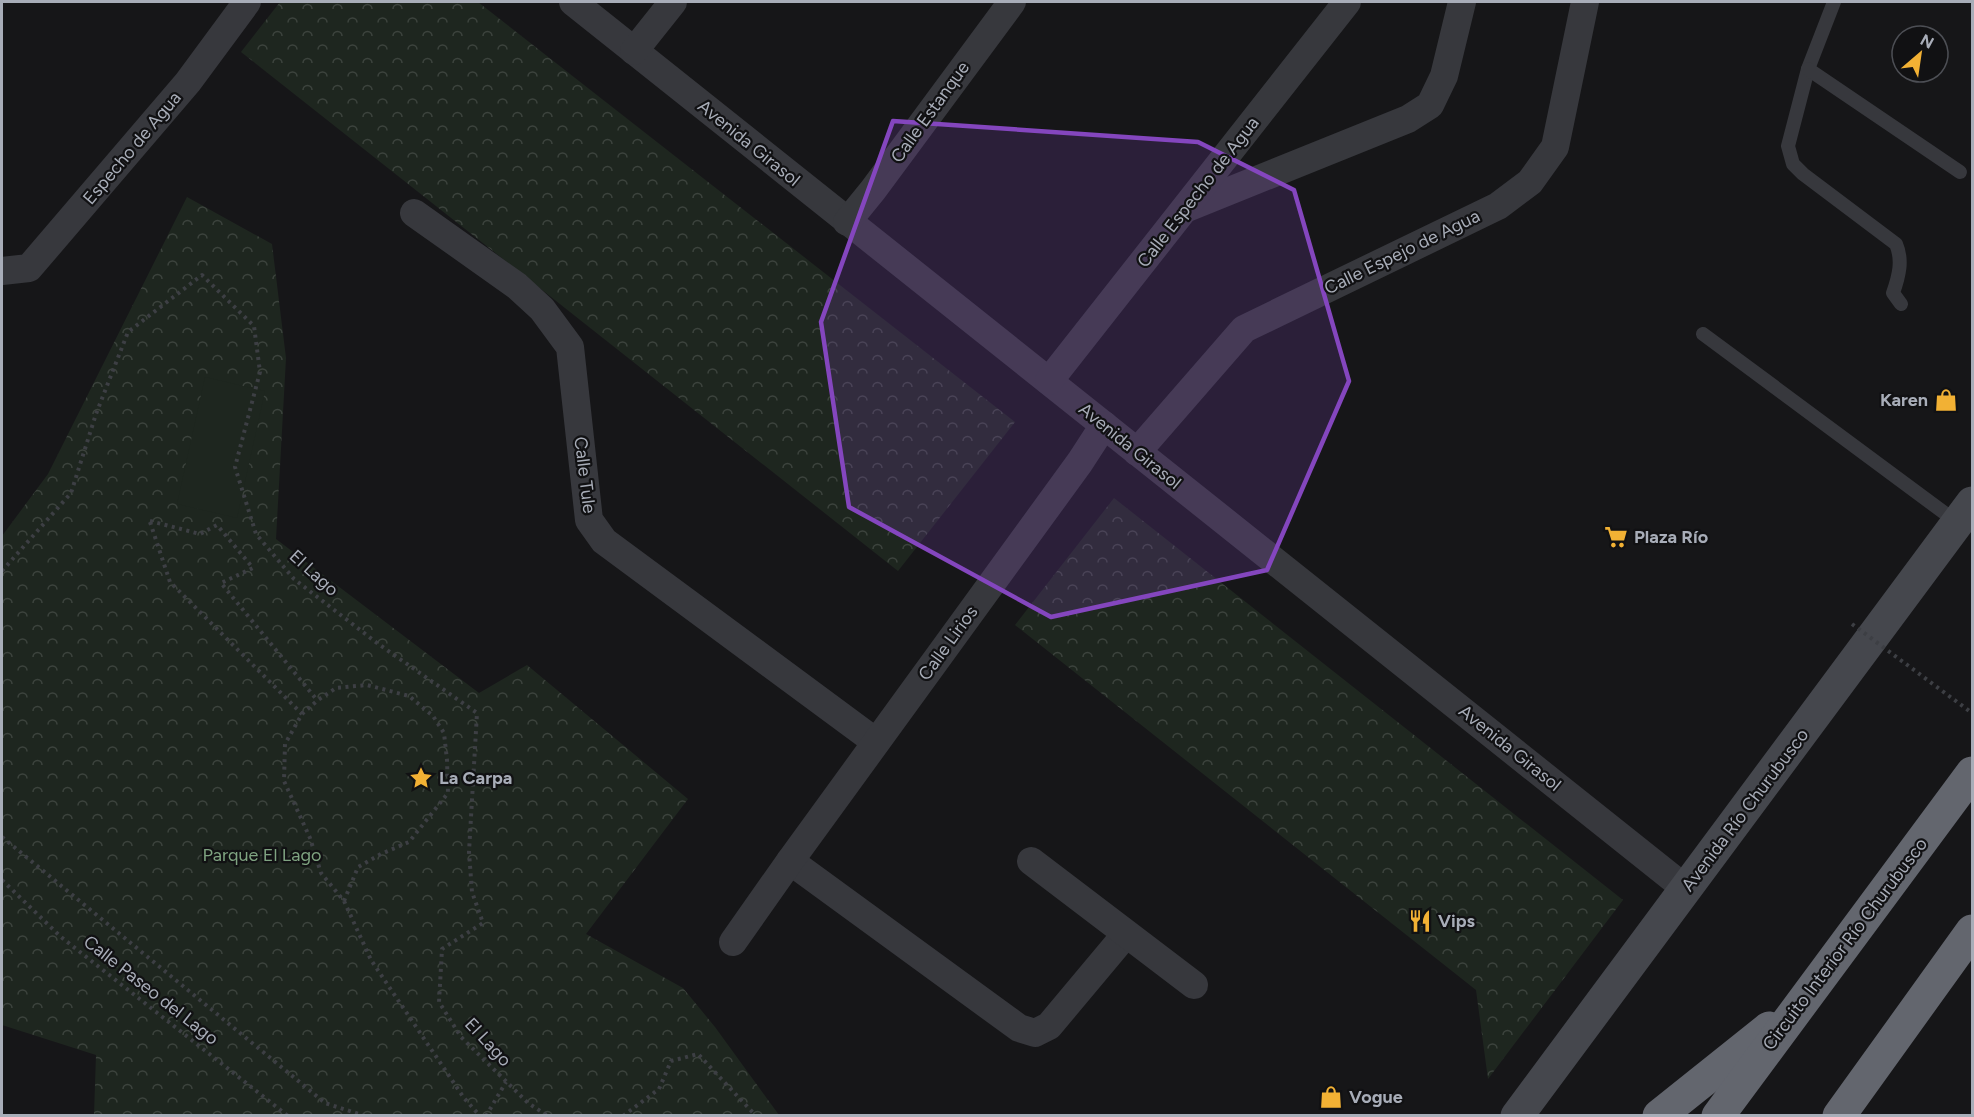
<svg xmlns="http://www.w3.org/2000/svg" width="1974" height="1117" font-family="Figtree,sans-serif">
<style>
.park{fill:url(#park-crowns)}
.garden{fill:#1e261f}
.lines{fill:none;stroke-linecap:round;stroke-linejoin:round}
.path{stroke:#3d3f44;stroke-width:4;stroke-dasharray:3 4.5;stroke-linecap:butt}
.lane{stroke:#37383d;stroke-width:14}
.street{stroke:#37383d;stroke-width:28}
.secondary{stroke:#45474d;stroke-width:33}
.highway{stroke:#63666e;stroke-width:33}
.path-bridge{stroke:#3d3f44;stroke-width:4;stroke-dasharray:3 4.5;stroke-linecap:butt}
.marked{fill:#8446be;fill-opacity:0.2;stroke:#8446be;stroke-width:4.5;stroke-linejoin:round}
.labels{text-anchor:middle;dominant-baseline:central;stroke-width:4.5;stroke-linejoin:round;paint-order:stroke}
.street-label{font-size:18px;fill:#a8adb8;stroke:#111113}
.poi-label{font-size:18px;font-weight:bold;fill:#a8adb8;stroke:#111113;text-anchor:start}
.park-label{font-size:18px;fill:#7fa381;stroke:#111113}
</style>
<defs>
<pattern id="park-crowns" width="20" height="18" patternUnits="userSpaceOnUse" patternTransform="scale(1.5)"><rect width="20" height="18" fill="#1e261f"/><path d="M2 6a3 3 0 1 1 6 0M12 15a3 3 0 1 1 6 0" fill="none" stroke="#3c433d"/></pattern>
</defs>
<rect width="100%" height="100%" fill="#161618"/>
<g class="park">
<polygon points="280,2 478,2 1015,422 898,571 241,52"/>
<polygon points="187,197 272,244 286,358 276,539 479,693 527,665 688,799 586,934 683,988 715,1027 779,1115 94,1115 96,1055 2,1025 2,536 48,474"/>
<polygon points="1114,498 1623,900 1488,1079 1476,990 1015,625"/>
</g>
<polygon class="garden" points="205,377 265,391 237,518 177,504"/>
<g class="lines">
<g class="path">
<polyline points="150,521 200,534 217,525 253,568 221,583 317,700"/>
<polyline points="150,522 170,582 302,714"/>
<polyline points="2,571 71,493 96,414 128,332 202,275 254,326 260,372 235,467 256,534 294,579 377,643 477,713 469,852 472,892 483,923 442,949 439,1002 461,1037 528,1103 548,1116"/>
<polyline points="2,837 325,1103 365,1116"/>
<polyline points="2,880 61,937 288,1116"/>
<polyline points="344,901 358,867 381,854 409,842 448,793 447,760 444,733 433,716 409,696 367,685 336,688 318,700 302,714 285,744 284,781 310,838 321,873 344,901 371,960 464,1098 480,1116"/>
<polyline points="486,1116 506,1082"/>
<polyline points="623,1116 659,1089 671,1061 698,1054 756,1116"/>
</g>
<g class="lane">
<path d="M1834,2l-26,67 -20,77 5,18 10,10 93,70c7,16 3,32 -3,49l8,11"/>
<polyline points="1808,69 1960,172"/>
<polyline points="1703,334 1958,523"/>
</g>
<g class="street">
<polyline points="573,2 1686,889"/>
<polyline points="634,51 673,2"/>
<polyline points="1187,208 1408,119 1430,105 1444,76 1462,2"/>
<polyline points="414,213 517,286 542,309 570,347 589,520 604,541 876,742"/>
<polyline points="847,222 873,190 1012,2"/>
<polyline points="2,271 29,268 188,82 247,2"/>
<polyline points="1049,381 1347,2"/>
<polyline points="1137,452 1244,329 1498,206 1530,182 1555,147 1585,2"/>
<polyline points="790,861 1019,1028 1035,1033 1049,1026 1126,934"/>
<polyline points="1031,861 1194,985"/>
<polyline points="733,942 790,861 1080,462 1104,425"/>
</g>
<polyline class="secondary" points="1517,1116 1972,503"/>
<g class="highway">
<polyline points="1659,1116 1769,1028"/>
<polyline points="1718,1116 1972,773"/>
<polyline points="1839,1116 1972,931"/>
</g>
<polyline class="path-bridge" points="1852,624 1972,713"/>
</g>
<path class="marked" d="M893,121l305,21 96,48 55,191 -82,189 -216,47 -202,-110 -28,-185z"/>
<defs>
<g id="shop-bare" transform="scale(1.8)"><path d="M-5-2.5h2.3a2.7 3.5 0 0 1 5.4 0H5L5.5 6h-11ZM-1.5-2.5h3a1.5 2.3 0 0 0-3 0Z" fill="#f2b134" stroke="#111113" stroke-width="2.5" paint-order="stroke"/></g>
<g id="supermarket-bare" transform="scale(1.8)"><path d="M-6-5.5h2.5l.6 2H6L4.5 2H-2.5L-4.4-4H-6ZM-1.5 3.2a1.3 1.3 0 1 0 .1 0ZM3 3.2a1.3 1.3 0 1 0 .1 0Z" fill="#f2b134" stroke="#111113" stroke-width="2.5" paint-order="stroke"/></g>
<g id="sight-bare" transform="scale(1.8)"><path d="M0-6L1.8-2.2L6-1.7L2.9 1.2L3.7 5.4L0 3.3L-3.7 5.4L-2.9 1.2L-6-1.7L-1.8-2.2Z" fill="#f2b134" stroke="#111113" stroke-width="2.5" paint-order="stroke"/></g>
<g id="restaurant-bare" transform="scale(1.8)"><path d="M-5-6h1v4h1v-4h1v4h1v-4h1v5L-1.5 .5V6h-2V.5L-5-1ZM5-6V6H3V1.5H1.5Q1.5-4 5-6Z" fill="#f2b134" stroke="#111113" stroke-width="2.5" paint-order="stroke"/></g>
</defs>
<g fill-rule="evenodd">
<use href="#shop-bare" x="1946" y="400"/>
<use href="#supermarket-bare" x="1616" y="537"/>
<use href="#sight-bare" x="421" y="778"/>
<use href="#restaurant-bare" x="1420" y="921"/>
<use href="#shop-bare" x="1331" y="1097"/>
</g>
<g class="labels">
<g class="street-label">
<text transform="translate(930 112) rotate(-54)">Calle Estanque</text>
<text transform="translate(749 143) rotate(39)">Avenida Girasol</text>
<text transform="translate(132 148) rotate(-50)">Especho de Agua</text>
<text transform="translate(1198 192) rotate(-52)">Calle Especho de Agua</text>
<text transform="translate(1402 252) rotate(-26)">Calle Espejo de Agua</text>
<text transform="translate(1130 446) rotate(39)">Avenida Girasol</text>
<text transform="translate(585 475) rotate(83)">Calle Tule</text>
<text transform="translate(314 573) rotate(42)">El Lago</text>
<text transform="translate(948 643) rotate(-54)">Calle Lirios</text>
<text transform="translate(1510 748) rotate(39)">Avenida Girasol</text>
<text transform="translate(1745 810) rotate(-53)">Avenida Río Churubusco</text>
<text transform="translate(1845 944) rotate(-53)">Circuito Interior Río Churubusco</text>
<text transform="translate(151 990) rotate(38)">Calle Paseo del Lago</text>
<text transform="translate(488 1042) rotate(47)">El Lago</text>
</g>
<g class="poi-label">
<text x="1928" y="400" text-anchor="end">Karen</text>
<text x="1634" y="537">Plaza Río</text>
<text x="439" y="778">La Carpa</text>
<text x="1438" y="921">Vips</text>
<text x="1349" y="1097">Vogue</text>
</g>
<g class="park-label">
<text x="262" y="855">Parque El Lago</text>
</g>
</g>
<rect width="1974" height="1117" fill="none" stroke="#a8adb8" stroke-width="6"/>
<g transform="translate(1920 54) rotate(29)"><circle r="28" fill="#111113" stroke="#4d4f55" stroke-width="1.5"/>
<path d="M0-4.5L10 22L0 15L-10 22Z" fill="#f2b134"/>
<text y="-9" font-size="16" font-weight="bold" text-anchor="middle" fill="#a8adb8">N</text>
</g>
</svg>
